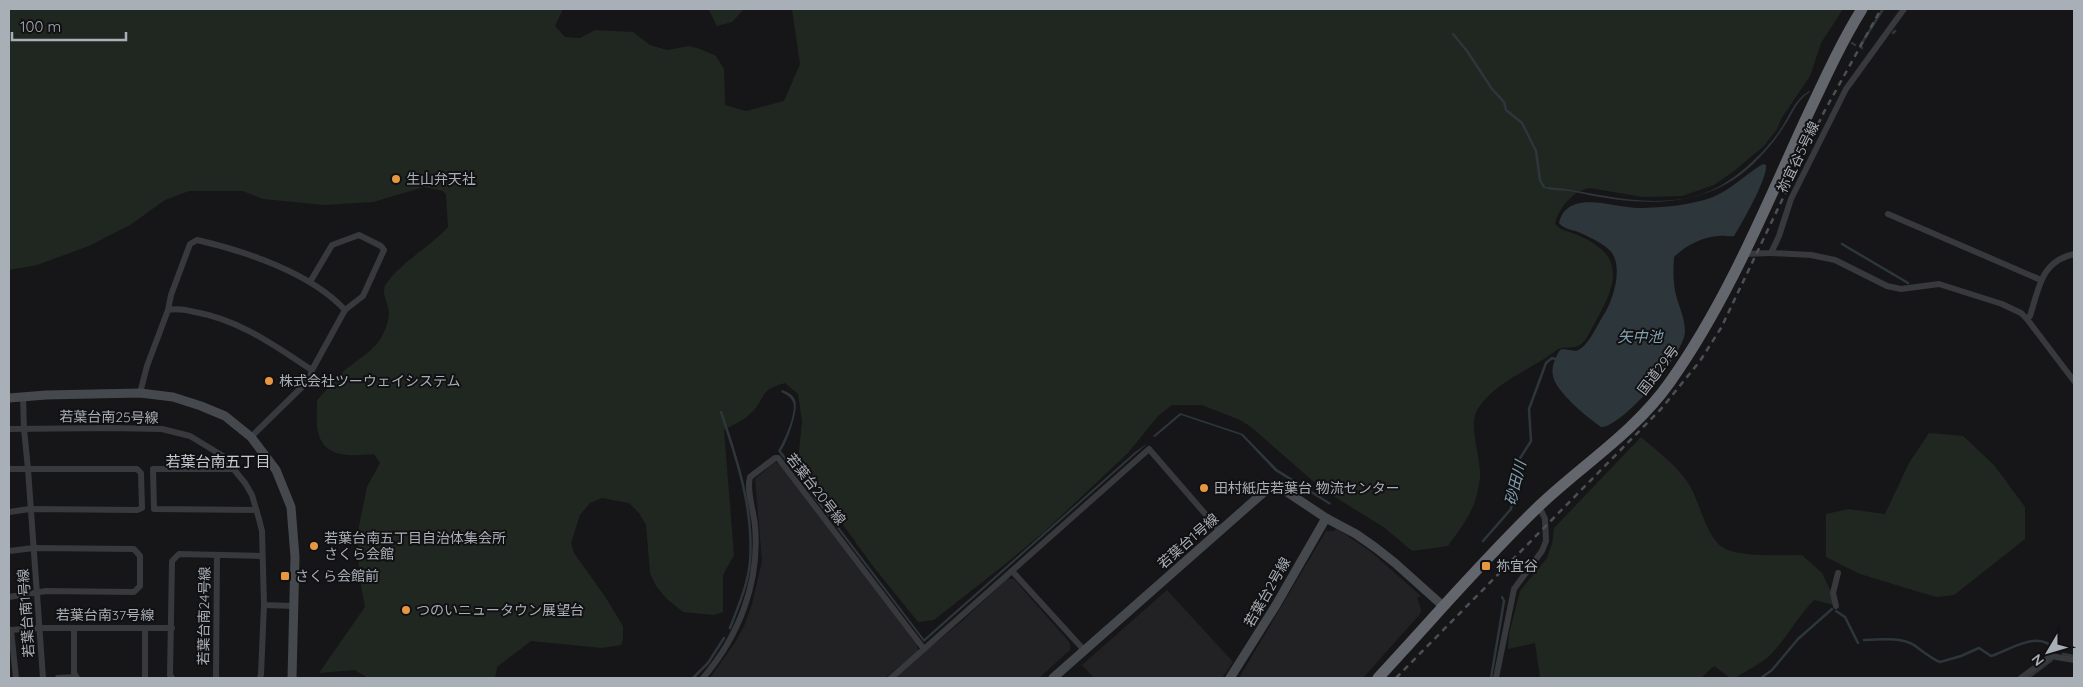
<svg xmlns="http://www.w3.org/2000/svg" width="2083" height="687" font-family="Quicksand,'Noto Sans JP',sans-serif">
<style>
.built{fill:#222225}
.green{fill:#202720}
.water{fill:#2d363b}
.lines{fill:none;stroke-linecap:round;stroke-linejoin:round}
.stream{stroke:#2d363b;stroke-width:2.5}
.street{stroke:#37393c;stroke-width:6}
.secondary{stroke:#45484c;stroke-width:9}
.highway{stroke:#63676d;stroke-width:11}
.rail{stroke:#4c4f53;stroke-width:2.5;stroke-dasharray:6 5;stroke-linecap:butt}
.poi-dot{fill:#e7973f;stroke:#111113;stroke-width:2}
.labels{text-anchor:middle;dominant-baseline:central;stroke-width:4;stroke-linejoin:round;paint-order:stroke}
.street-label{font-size:14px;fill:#a9afb7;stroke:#111113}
.poi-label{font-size:14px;fill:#a9afb7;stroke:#111113;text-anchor:start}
.water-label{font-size:15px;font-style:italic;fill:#82a1b0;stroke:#111113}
.neighbourhood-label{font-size:15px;fill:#c9cdd3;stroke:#111113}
</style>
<rect width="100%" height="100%" fill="#161618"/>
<g class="built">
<polygon points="775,462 779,464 917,644 918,651 885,678 710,678 736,641 745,624 752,604 762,561 755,479"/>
<polygon points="1336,528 1370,551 1421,596 1417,598 1421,609 1420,614 1363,678 1239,678 1326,531 1334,531"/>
<polygon points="1007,579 1014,579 1070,643 1070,650 1039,678 893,678 961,622"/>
<polygon points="1167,590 1233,662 1222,678 1094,678 1082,665"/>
</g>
<g class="green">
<path d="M9,9h554l-8,17 10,11 15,1 15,-8 38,2 17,13 17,5 22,-4 11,3 16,7 8,13 1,36 21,6 38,-10 16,-37 -8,-55h1051l-22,34 -11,33 -29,43 -4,10 -13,17 -30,25 -20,14 -32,11 -39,1 -53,-9c-16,2 -32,20 -35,36 6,7 13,7 20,10 10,4 22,10 29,18 21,21 0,54 -11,74 -3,6 -7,15 -13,19 -7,4 -15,1 -22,4 -25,20 -60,31 -79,58 -13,17 3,51 1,71 -4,31 -14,43 -32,68l-36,5 -27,-23 -63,-39 -71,-62 -11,-7 -38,-15h-30l-14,11 -30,37 -83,78 -41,34 -70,55 -16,2 -46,-57 -74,-103 4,-41 -4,-27 -13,-11c-28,8 -17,13 -34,30 -7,7 -18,12 -27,17l10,125 -11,20v37l-9,3 -31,-3 -16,-13 -11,-13 -6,-13 -4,-48 -7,-12 -10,-10 -27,-5 -12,5 -10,12 -9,28 3,10 32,45 17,28v13l-2,6 -19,3 -71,-7 -34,26 -2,11h-127l-13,-8 -36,3 46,-66 -6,-33 -1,-43 9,-44 13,-24 -6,-9c-22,2 -50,5 -56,-22 -2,-10 -1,-22 -1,-32 9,-9 17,-19 26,-28 13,-12 34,-22 41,-40 2,-4 5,-13 5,-18 0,-11 -9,-20 -3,-30 16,-23 43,-36 62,-57l-2,-33 -3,-3 -19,-4 -51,15 -49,3 -61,-6 -20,-8h-54l-24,9 -35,25 -41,21 -52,19 -28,5z"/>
<polygon points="704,9 744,9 732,22 717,26 709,10"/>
<polygon points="1929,433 1963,436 1994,465 2025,507 2025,539 1954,595 1936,597 1860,574 1826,557 1826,514 1848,509 1885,514 1909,463"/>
<path d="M1641,437c17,15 38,30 49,49 10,17 16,50 32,61 16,11 62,8 80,8l20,18 16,33 -24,-6c-17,17 -29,41 -45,56 -10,9 -23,15 -34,22h-5l-16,-12 -13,12h-161l-5,-35 -27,6 1,-15 11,-43 27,-33 5,-14 2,-16z"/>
</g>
<g class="water">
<path d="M1809,91l1,1c-14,8 -18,24 -27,36 -7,11 -15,21 -24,30 -49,53 -118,49 -184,34 -11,-3 -23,0 -33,-5 21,0 42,6 64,9 32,6 75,9 106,-6 15,-7 31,-19 43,-31 9,-8 18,-19 25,-29 9,-13 14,-30 29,-39z"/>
<path d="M1763,164l3,1c2,13 -24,58 -32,71 -5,1 -10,-1 -16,0 -16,1 -33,10 -44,21 -1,13 -1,29 3,42 4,12 8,21 8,33 -1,22 -63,96 -84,95 -13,-9 -45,-35 -48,-51 -2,-8 2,-19 7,-26l3,-1 13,2c12,-4 20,-24 27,-35 10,-15 20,-47 9,-63 -6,-8 -19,-14 -29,-19 -7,-4 -19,-4 -24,-11 8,-34 53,-16 77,-15 22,0 47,-2 68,-8 23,-6 39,-24 59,-36z"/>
<path d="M782,390c5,2 11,4 13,10 4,10 -8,42 -14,51l143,188 211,-187 13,-9 -224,199 -146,-191c6,-10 19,-38 15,-49 -2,-5 -7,-8 -12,-10z"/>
<polygon points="1180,413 1243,434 1277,469 1331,503 1330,505 1275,471 1241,435 1181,415 1155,437 1153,436"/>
</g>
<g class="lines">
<g class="stream">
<polyline points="1893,33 1895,31"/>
<polyline points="1453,34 1467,51 1492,89 1504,102 1506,110 1522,123 1536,151 1540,180 1544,187"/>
<polyline points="1852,43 1855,45"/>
<polyline points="1862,48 1860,46 1883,9"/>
<polyline points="1842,244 1908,283"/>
<path d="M721,412c16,47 33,98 29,150 -2,22 -12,45 -20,66"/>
<polyline points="1483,541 1511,509 1517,463 1531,441 1529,409 1546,363 1552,358 1559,360"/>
<polyline points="1836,611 1845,617 1858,643"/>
<path d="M1864,640c16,0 35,-4 50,5 7,5 18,14 26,17l21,-6 18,-8 12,8c19,-6 49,-28 65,-5"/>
<polyline points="2063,654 2074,656"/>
<polyline points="693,678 708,663 724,638"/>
<polyline points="1491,678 1504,601 1502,597"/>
<polyline points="1761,678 1772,670 1798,639 1832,609"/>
<polyline points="2028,678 2052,660"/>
</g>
<g class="street">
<polyline points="1888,214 2041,280"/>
<polyline points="1771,253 1811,255 1835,260 1887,286 1901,289 1939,284 2002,304 2021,313 2027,319 2074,381"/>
<polyline points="1744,254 1771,253 1779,236 1791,199 1846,89 1904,9"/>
<polyline points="310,282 332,245 359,235 381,246 384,250 363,296 345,310"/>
<path d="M2027,319l3,-3c9,-28 11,-55 44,-62"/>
<path d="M140,393l7,-27 21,-56c10,-2 18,0 27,2 45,8 80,34 117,58l33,-60c-34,-37 -100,-59 -148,-70l-7,4 -19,51 -3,15"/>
<polyline points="23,397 24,429 28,469 43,678"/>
<polyline points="9,429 111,428 162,429 190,436 223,456 245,483 252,495 259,519 262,531 264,605 293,606"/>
<polyline points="251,437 304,385 310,377 312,370"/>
<polyline points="9,469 137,469 141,473 142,508 137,510 30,509 9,512"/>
<polyline points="235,469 153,469 154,509 256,510"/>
<polyline points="9,551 34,548 134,549 140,556 140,586 134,592 46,591 9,597"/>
<polyline points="1012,571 1084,650"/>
<polyline points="1836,606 1833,593 1838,573"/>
<polyline points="74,628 74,673 77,678"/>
<polyline points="9,630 40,628 172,628"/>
<polyline points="11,630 16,678"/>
<polyline points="924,649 1149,449 1220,531"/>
<polyline points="58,678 76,677"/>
<polyline points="145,678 145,628"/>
<polyline points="172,678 170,675 172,561 179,554 262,556"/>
<polyline points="216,678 217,555"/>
<polyline points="260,678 261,674 264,605"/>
<path d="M703,678c36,-42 57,-96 52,-152 -1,-15 -9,-35 -5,-49l25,-19h3l146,191 -33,29"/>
<polyline points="1496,678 1514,589 1542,551 1546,541 1545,519 1539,506"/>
<polyline points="2021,678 2051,656 2074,660"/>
</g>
<g class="secondary">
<polyline points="9,398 46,395 140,393 173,397 201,406 225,416 251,437 276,470 291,507 295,557 292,678"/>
<polyline points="1053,678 1264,492 1275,484 1326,518 1356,534 1376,548 1395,563 1443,606"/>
<polyline points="1230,678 1276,605 1326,518"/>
</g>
<path class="highway" d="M1378,678c53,-57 104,-117 161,-172 43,-41 96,-74 131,-124 56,-79 93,-169 133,-257 19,-40 36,-79 59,-116"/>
<polyline class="rail" points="1396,678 1661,409 1700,361 1721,328 1824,112 1881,9"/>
</g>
<g class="poi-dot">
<circle cx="396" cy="179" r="5"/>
<circle cx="269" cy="381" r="5"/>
<circle cx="1204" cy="488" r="5"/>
<circle cx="314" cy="546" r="5"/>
<rect x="1481" y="561" width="10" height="10" rx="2.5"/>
<rect x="280" y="571" width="10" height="10" rx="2.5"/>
<circle cx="406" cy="610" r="5"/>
</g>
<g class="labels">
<g class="street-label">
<text transform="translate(1798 157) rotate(-64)">祢宜谷5号線</text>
<text transform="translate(1658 370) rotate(-53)">国道29号</text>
<text transform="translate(109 417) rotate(1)">若葉台南25号線</text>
<text transform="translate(816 489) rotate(52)">若葉台20号線</text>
<text transform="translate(1188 541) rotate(-41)">若葉台1号線</text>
<text transform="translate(1267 592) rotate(-60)">若葉台2号線</text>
<text transform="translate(26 613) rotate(-94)">若葉台南1号線</text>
<text x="105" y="615">若葉台南37号線</text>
<text transform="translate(204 616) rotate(-89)">若葉台南24号線</text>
</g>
<g class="poi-label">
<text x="406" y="179">生山弁天社</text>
<text x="279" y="381">株式会社ツーウェイシステム</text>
<text x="1214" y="488">田村紙店若葉台 物流センター</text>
<text x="324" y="538">若葉台南五丁目自治体集会所<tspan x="324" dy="16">さくら会館</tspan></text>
<text x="1496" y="566">祢宜谷</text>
<text x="295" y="576">さくら会館前</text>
<text x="416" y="610">つのいニュータウン展望台</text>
</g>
<g class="water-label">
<text x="1640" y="336">矢中池</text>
<text transform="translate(1515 483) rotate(-76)">砂田川</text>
</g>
<g class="neighbourhood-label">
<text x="218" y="461">若葉台南五丁目</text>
</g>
</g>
<rect width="2083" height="687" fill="none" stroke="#a9afb7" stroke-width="20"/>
<g transform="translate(2048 652) rotate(232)" stroke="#111113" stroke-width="4" paint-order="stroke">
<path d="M0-4L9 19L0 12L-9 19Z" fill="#a9afb7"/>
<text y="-8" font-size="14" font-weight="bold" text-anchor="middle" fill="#a9afb7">N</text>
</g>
<path d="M12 32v8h114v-8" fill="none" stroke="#a9afb7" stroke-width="2.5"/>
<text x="20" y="32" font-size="15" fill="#a9afb7" stroke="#111113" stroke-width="4" paint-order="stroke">100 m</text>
</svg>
